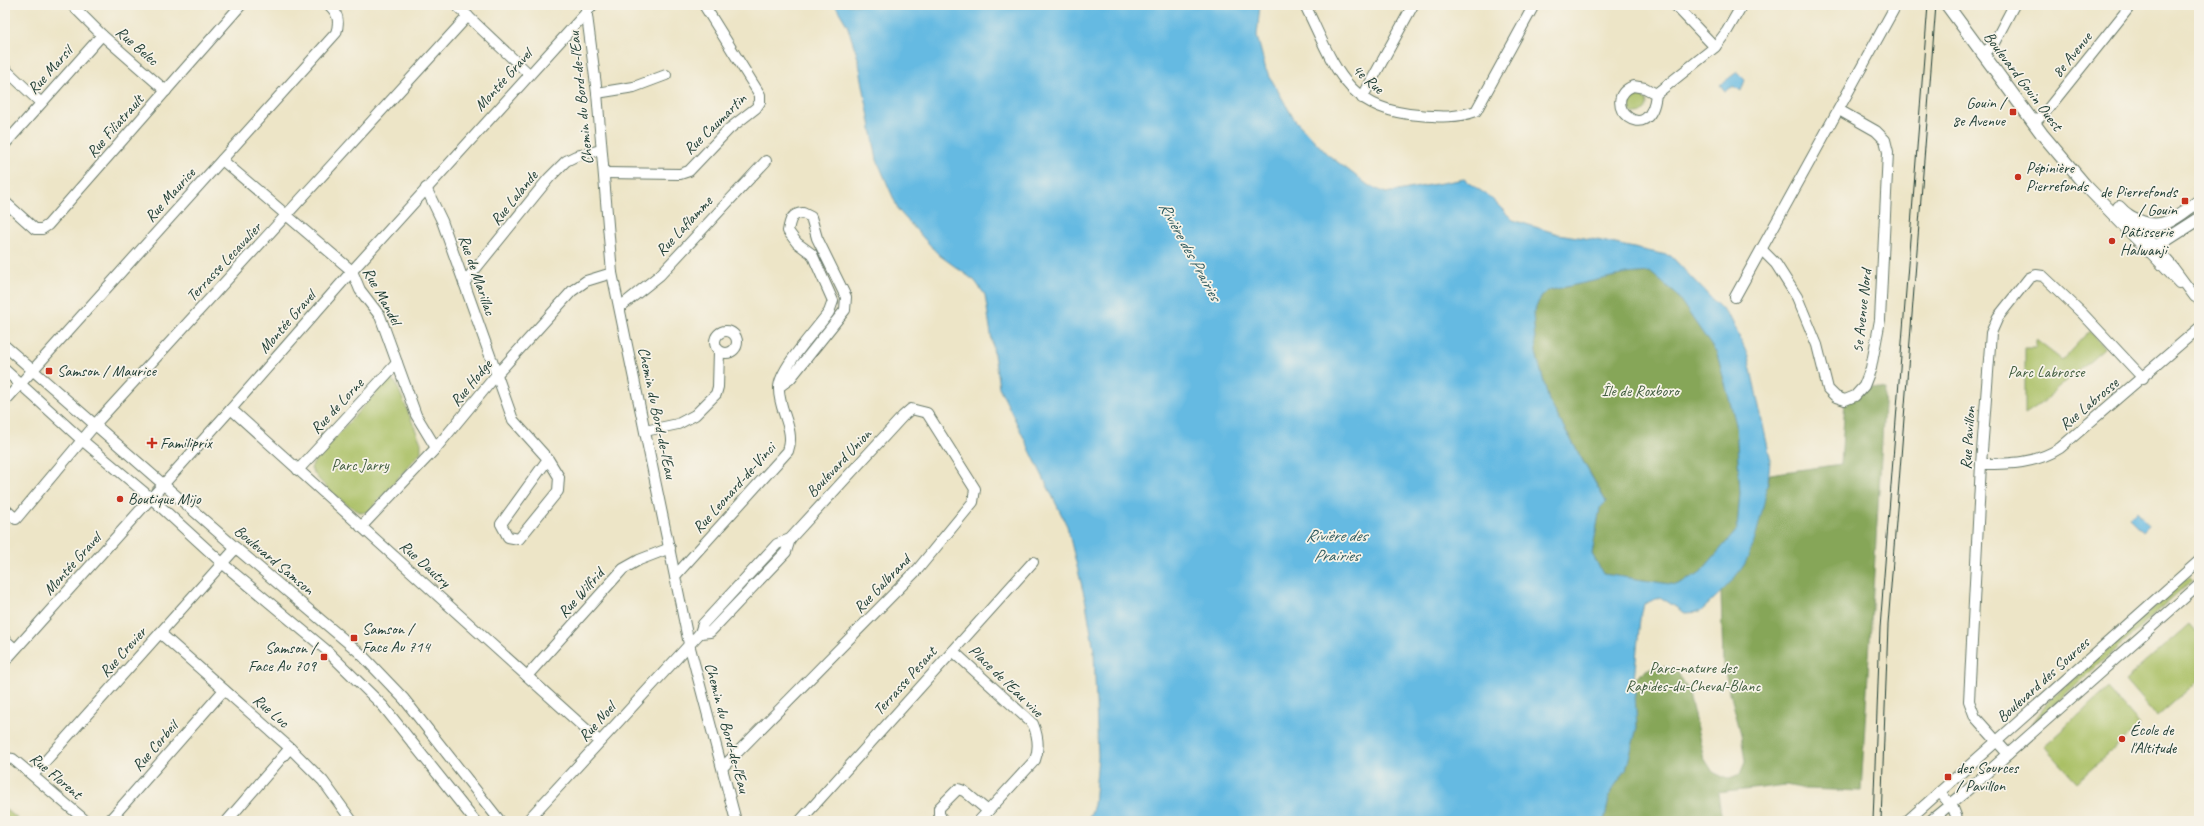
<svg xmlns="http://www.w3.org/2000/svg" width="2204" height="826" font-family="Caveat,sans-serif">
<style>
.green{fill:#a9bf63;stroke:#647e4c}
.forest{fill:#86a659;stroke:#527246}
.water{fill:#65bae2;stroke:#427c8b;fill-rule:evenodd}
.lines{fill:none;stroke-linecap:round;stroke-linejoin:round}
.minor-casing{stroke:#677867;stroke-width:12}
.major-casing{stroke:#677867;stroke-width:14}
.minor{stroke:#fff;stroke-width:10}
.major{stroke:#fff;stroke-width:12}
.tram{stroke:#1f3d34;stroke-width:1}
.poi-dot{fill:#c8321e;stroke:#f7f3e8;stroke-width:1.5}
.labels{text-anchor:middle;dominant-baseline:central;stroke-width:3.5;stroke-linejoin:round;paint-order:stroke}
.street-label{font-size:16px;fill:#1f3d34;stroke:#f7f3e8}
.poi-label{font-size:16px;fill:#1f3d34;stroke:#f7f3e8;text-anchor:start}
.park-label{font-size:16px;fill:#425e40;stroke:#f7f3e8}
.water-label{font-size:17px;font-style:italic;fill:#305c60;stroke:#f7f3e8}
</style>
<rect width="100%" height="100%" fill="#f7f3e8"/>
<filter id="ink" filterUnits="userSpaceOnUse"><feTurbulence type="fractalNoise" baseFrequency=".025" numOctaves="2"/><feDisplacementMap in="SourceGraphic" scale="8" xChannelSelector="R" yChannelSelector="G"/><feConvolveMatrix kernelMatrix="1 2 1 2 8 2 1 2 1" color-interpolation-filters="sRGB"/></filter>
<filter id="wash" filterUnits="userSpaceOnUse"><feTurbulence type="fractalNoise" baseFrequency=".012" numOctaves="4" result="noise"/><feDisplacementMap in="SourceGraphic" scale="16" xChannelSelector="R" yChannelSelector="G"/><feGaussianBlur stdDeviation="0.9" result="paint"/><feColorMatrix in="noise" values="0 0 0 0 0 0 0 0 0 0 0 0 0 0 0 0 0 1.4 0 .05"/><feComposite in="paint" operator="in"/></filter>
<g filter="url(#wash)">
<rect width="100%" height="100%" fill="#ede5c7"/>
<g class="green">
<circle cx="1637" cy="104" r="10"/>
<polygon points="2089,331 2104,348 2040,404 2025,414 2025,348 2036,348 2036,340 2062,360"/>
<path d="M391,380l5,3 25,60v9l-52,59 -7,2c-16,-7 -43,-29 -51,-45l5,-10 67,-73z"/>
<polygon points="2188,577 2192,581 2032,724 2047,703"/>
<polygon points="2189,624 2199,636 2199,680 2157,717 2125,680"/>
<polygon points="2108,689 2140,725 2077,782 2044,746"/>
<polygon points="5,808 20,821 5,821"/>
</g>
<g class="forest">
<polygon points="1650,272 1676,294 1717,354 1736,424 1740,493 1737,530 1698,575 1676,585 1603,574 1592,554 1600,508 1606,501 1549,401 1536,353 1533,314 1541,296 1547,291 1625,274"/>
<path d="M1864,386l21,3 -24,402 -57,-2 -18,-4 -68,8 4,28h-118l7,-30 15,-21 11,-43 -3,-47c17,-15 22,-16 43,-10l11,20 16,68 9,14 14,7 13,-5 5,-12 -4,-28 -18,-68 -2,-74 23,-27 8,-19 18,-72 71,-10 4,-64z"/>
</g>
<g class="water">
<path d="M835,5h425l-3,31 9,34 28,49 33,35 41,31 18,8 78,-14 27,19 22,22 45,14 39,6 74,16 60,63 17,37 22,101c0,24 -13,87 -26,108 -11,17 -29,33 -44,47l-15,1 -25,-16 -16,7 -4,15 -6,61 3,47 -11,43 -15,21 -7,30h-516l6,-16 4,-49 -4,-105 -8,-48 -19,-77 -68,-139 -14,-92 -10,-14 -36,-26 -40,-44 -22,-51 -19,-102 -11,-33zM1650,272l26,22 41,60 19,70 4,69 -3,37 -39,45 -22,10 -73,-11 -11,-20 8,-46 6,-6 -57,-101 -13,-48 -3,-39 8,-18 6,-5 78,-17z"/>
<polygon points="1737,72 1745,80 1741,91 1734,86 1725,91 1720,85"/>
<polygon points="2137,511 2149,525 2143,531 2130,518"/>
</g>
</g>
<g filter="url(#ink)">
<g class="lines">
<g class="minor-casing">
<g id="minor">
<polyline points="72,5 102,35 166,91"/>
<polyline points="456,5 529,74"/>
<path d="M1305,5c29,59 39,105 114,110 20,2 38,3 57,-4l58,-106"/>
<polyline points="1675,5 1715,47"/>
<polyline points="586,8 597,93 612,273 689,644 736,821"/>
<polyline points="1982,54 1993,45 2014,5"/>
<polyline points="5,69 41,103"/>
<path d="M1633,86l12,2 11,6c-6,57 -60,8 -23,-8z"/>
<polyline points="597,93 634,87 666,75"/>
<polyline points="1656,94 1715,47 1727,31 1742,5"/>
<polyline points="1362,98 1413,5"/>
<polyline points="2034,123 2047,110 2131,5"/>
<polyline points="5,144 102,35"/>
<polyline points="222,160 352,271 360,290 380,316 416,415 436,448"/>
<polyline points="604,173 680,174 689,171 729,129 756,108 760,102 760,95 704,5"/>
<polyline points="426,188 442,221 513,420 548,459 559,477 558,491 519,539 508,537 501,524 548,459"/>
<polyline points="5,202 35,229 42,229 48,225 241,5"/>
<polyline points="2128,216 2172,266 2195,297"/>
<polyline points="1762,250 1776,264 1797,297 1817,345 1828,389 1836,397 1845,400 1855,396 1864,386 1871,368 1880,320 1888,152 1885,140 1876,131 1839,110"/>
<polyline points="2149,251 2179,283"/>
<polyline points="464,283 549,178 566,161 576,156 601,150"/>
<polyline points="1735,297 1896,5"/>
<polyline points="620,307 660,275 766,161"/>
<circle cx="726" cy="342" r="11"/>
<polyline points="5,346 236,548 360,653 404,699 500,821"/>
<polyline points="5,370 83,441 151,498 222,563 325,649 383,706 475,821"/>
<path d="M5,401l331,-368c4,-12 2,-20 -7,-28"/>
<polyline points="231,409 599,741"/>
<polyline points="645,431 678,424 695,415 716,394 718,387 719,351"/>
<path d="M1981,464c29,0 54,0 79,-16l139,-120"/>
<polyline points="298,470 397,363"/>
<polyline points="5,509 16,519 99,420 468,16"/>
<polyline points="361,527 436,448 498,373 572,291 586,281 612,273"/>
<path d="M675,576l113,-125c8,-22 -10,-41 -9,-63 0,-19 38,-59 50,-76l4,-11 -21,-47 -15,-11 -9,-12c2,-11 3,-17 15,-18l8,4 6,21 29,59 -1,13 -55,69 -11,8"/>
<polyline points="160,633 290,748 323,781 352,821"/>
<polyline points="700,633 710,632 786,552 790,539"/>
<polyline points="5,640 15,649"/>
<path d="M953,651l80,73c5,12 7,23 2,36l-56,61"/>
<polyline points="5,661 231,409 352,271 593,5"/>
<polyline points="527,676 623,569 639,560 670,548"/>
<polyline points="2008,754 1975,717 1969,701 1981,464 1991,333 1998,317 2029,278 2036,275 2043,276 2082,313 2143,378"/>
<polyline points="5,758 13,759 86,821"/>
<polyline points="33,775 236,548"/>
<polyline points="1940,792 1953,808 1958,821"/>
<polyline points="109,821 224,690"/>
<polyline points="227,821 290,748"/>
<polyline points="527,821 700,633 703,624 777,544 790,539 903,416 911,409 927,413 975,489 973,502 918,569 723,767"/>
<polyline points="800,821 1033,562"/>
<polyline points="943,821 939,814 939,808 958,789 964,791 988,811"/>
<polyline points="1907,821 2199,561"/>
<polyline points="1930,821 1963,794 2199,585"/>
</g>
</g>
<g class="major-casing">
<g id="major">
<polyline points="1947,5 2042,134 2085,185 2149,251 2199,219"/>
<path d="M2119,207c7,8 13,11 23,15 24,9 38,-8 57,-21"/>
</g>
</g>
<use href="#minor" class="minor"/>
<use href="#major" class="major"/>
<g class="tram">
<polyline points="1873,821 1880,628 1928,5"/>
<polyline points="1881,821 1888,625 1936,5"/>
</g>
</g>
</g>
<g class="poi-dot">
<rect x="2009" y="108" width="8" height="8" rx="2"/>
<circle cx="2018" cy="177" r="4"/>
<rect x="2181" y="197" width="8" height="8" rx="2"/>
<circle cx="2112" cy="241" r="4"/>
<rect x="45" y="367" width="8" height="8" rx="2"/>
<path d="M150 437h4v4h4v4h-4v4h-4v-4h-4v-4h4z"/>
<circle cx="120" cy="499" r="4"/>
<rect x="350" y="634" width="8" height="8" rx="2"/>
<rect x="320" y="653" width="8" height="8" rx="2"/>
<circle cx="2122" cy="739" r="4"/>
<rect x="1944" y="773" width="8" height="8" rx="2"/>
</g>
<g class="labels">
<g class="street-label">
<text transform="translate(137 46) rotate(41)">Rue Belec</text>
<text transform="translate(2072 55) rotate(-51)">8e Avenue</text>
<text transform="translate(50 70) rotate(-48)">Rue Marsil</text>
<text transform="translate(1368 79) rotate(41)">4e Rue</text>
<text transform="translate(503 80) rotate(-48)">Montée Gravel</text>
<text transform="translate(2023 81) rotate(53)">Boulevard Gouin Ouest</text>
<text transform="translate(581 98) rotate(-96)">Chemin du Bord-de-l'Eau</text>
<text transform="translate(715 124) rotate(-44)">Rue Caumartin</text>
<text transform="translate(115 126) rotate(-49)">Rue Filiatrault</text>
<text transform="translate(170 195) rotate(-48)">Rue Maurice</text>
<text transform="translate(514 198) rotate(-51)">Rue Lalande</text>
<text transform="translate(684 226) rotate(-47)">Rue Laflamme</text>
<text transform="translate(224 262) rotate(-47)">Terrasse Lecavalier</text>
<text transform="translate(477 275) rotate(71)">Rue de Marillac</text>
<text transform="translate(382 296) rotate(61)">Rue Mandel</text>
<text transform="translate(1862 311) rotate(-84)">5e Avenue Nord</text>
<text transform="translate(287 322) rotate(-49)">Montée Gravel</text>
<text transform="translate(471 383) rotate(-50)">Rue Hodge</text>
<text transform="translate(2089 404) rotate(-40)">Rue Labrosse</text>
<text transform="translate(337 406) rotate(-47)">Rue de Lorne</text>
<text transform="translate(657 413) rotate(78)">Chemin du Bord-de-l'Eau</text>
<text transform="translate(1968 438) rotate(-86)">Rue Pavillon</text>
<text transform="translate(839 463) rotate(-47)">Boulevard Union</text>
<text transform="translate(734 488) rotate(-48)">Rue Leonard-de-Vinci</text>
<text transform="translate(274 560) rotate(40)">Boulevard Samson</text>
<text transform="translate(72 564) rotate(-48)">Montée Gravel</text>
<text transform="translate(425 564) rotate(42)">Rue Dautry</text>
<text transform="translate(882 584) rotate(-46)">Rue Galbrand</text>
<text transform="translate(581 593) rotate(-48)">Rue Wilfrid</text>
<text transform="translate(123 652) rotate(-48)">Rue Crevier</text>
<text transform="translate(2043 680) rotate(-42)">Boulevard des Sources</text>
<text transform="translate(905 681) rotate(-48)">Terrasse Pesant</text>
<text transform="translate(1006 681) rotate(44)">Place de l'Eau vive</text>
<text transform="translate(271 711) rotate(41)">Rue Luc</text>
<text transform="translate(597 722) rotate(-48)">Rue Noel</text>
<text transform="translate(727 728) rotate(75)">Chemin du Bord-de-l'Eau</text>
<text transform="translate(155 746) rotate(-49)">Rue Corbeil</text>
<text transform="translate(56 776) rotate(40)">Rue Florent</text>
</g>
<g class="poi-label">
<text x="2005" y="103" text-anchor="end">Gouin /<tspan x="2005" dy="18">8e Avenue</tspan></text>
<text x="2026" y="168">Pépinière<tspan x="2026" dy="18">Pierrefonds</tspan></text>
<text x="2177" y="192" text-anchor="end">de Pierrefonds<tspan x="2177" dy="18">/ Gouin</tspan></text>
<text x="2120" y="232">Pâtisserie<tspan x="2120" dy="18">Halwanji</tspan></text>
<text x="57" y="371">Samson / Maurice</text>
<text x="160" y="443">Familiprix</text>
<text x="128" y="499">Boutique Mijo</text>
<text x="362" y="629">Samson /<tspan x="362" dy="18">Face Au 714</tspan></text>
<text x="316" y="648" text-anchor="end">Samson /<tspan x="316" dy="18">Face Au 709</tspan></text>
<text x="2130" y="730">École de<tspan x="2130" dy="18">l'Altitude</tspan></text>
<text x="1956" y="768">des Sources<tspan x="1956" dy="18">/ Pavillon</tspan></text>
</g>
<g class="park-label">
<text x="2046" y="372">Parc Labrosse</text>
<text x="1640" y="391">Île de Roxboro</text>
<text x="360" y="465">Parc Jarry</text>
<text x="1693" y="668">Parc-nature des<tspan x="1693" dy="18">Rapides-du-Cheval-Blanc</tspan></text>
</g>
<g class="water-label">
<text transform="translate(1190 251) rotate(61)">Rivière des Prairies</text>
<text x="1336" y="535">Rivière des<tspan x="1336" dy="20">Prairies</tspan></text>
</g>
</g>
<rect width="2204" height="826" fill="none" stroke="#f7f3e8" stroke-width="20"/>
</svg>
